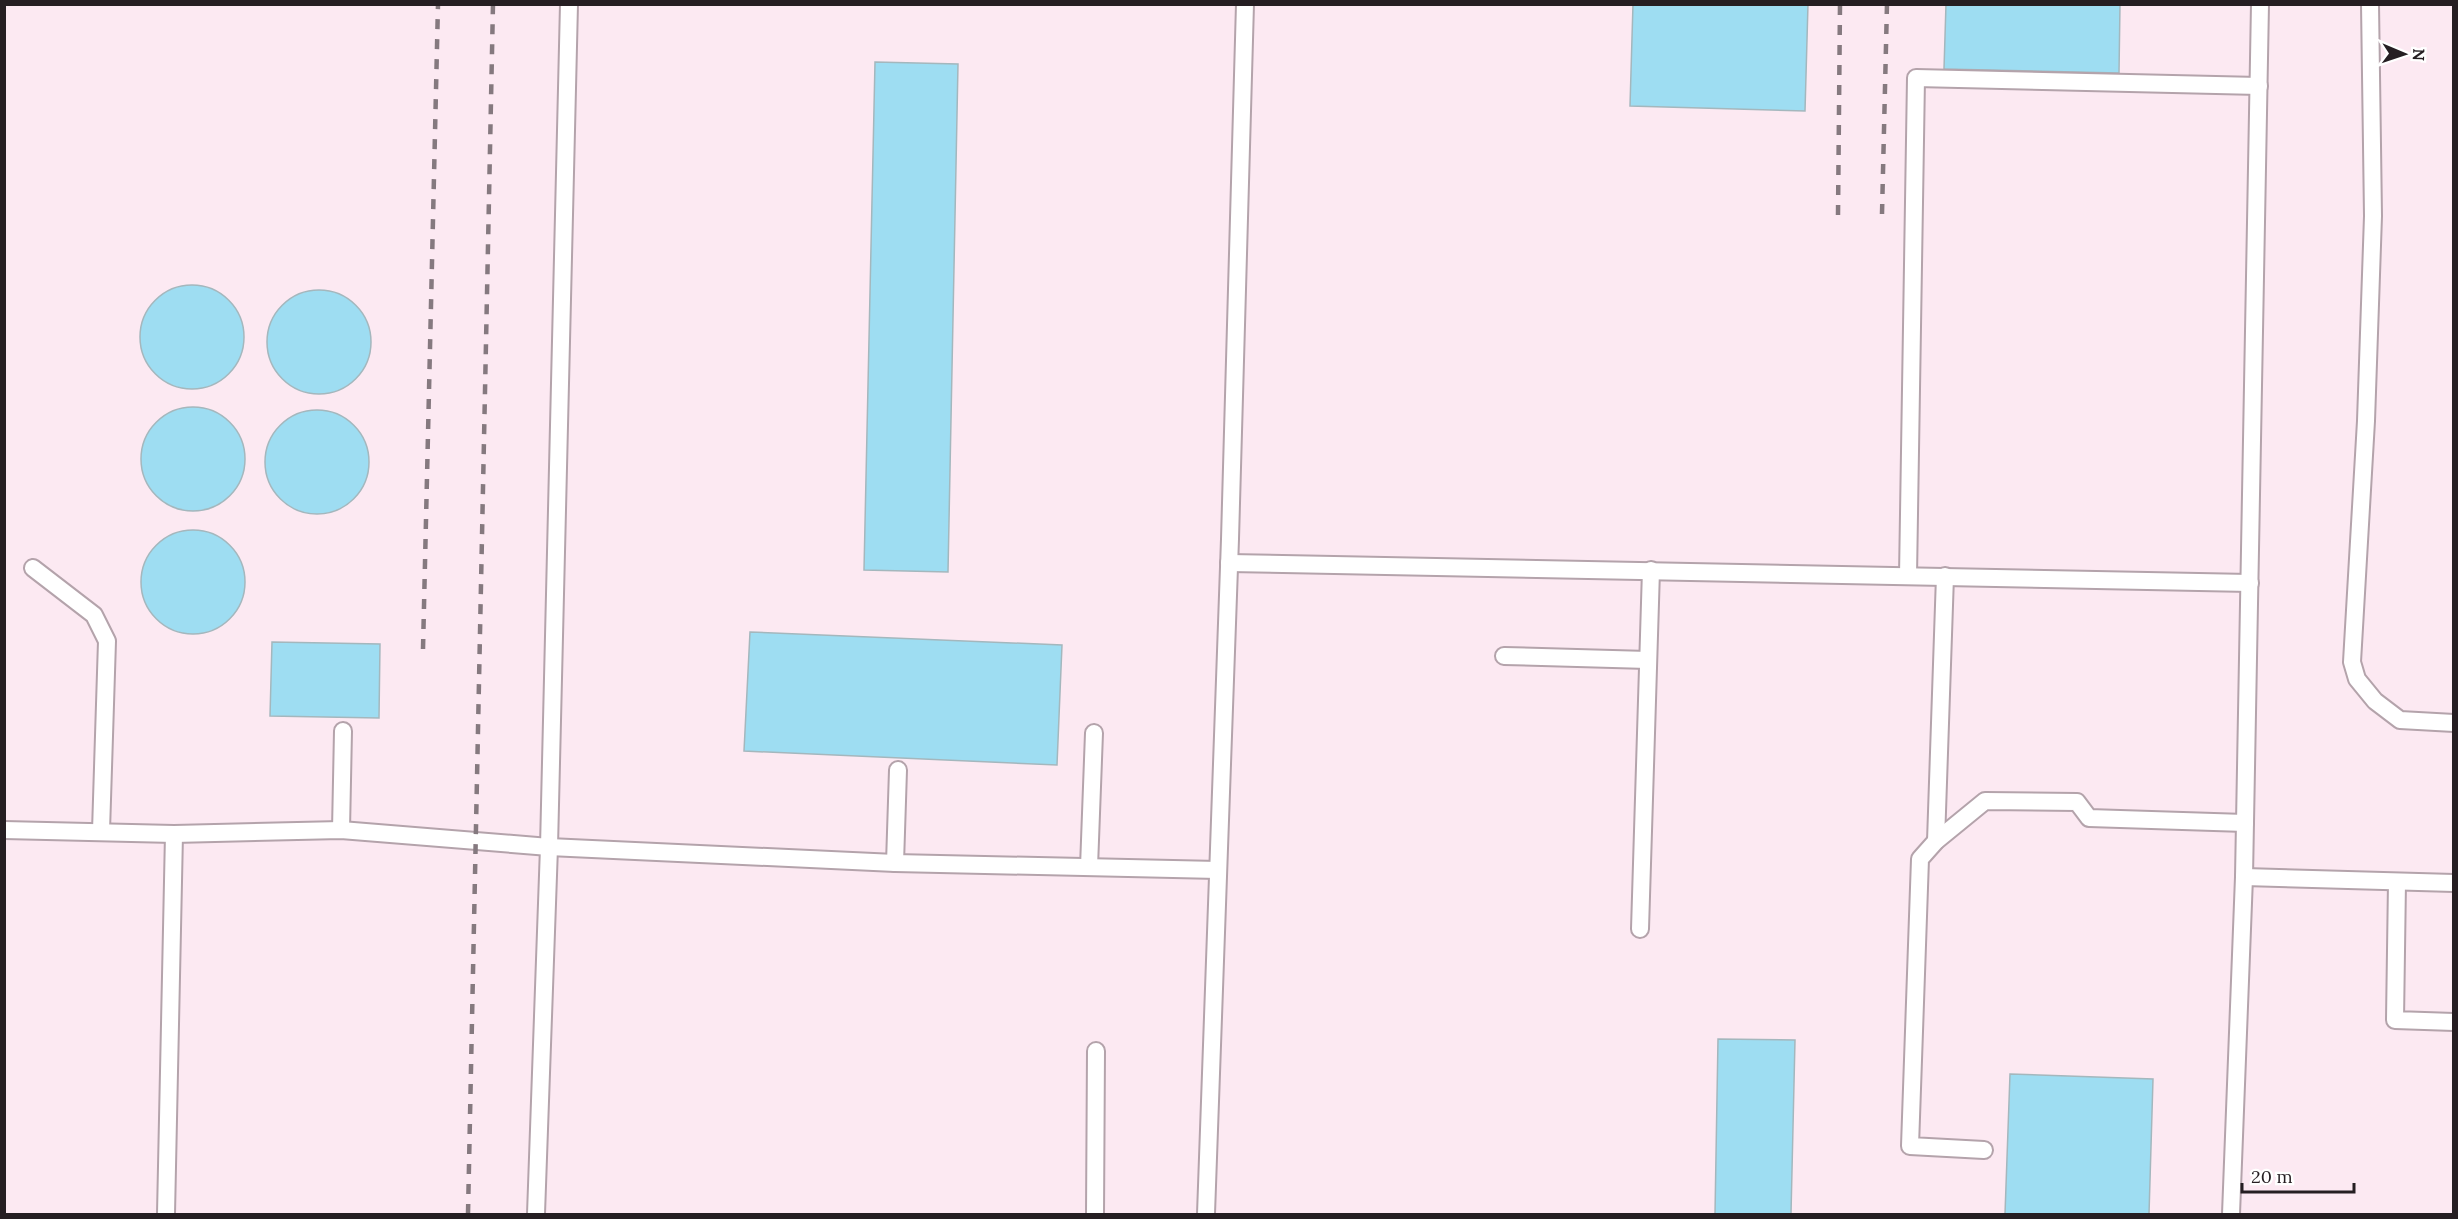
<svg xmlns="http://www.w3.org/2000/svg" width="2458" height="1219" font-family="Lora,serif">
<style>
.building{fill:#9eddf2;stroke:#a4b7bd;stroke-width:1.5}
.lines{fill:none;stroke-linecap:round;stroke-linejoin:round}
.lane-casing{stroke:#b4a3ab;stroke-width:20}
.lane{stroke:#fff;stroke-width:16}
.rail{stroke:#85797f;stroke-width:4.5;stroke-dasharray:10 10;stroke-linecap:butt}
</style>
<rect width="100%" height="100%" fill="#fce9f2"/>
<g class="building">
<polygon points="1633,4 1808,4 1805,111 1630,106"/>
<polygon points="1946,4 2120,4 2119,73 1944,69"/>
<polygon points="875,62 958,64 948,572 864,570"/>
<circle cx="192" cy="337" r="52"/>
<circle cx="319" cy="342" r="52"/>
<circle cx="193" cy="459" r="52"/>
<circle cx="317" cy="462" r="52"/>
<circle cx="193" cy="582" r="52"/>
<polygon points="750,632 1062,645 1057,765 744,751"/>
<polygon points="272,642 380,644 379,718 270,716"/>
<polygon points="1718,1039 1795,1040 1791,1214 1715,1214"/>
<polygon points="2010,1074 2153,1079 2149,1214 2005,1214"/>
</g>
<g class="lines">
<g class="lane-casing">
<g id="lane">
<polyline points="2370,4 2373,216 2366,421 2352,662 2357,679 2375,701 2400,720 2454,723"/>
<polyline points="1229,563 2250,583"/>
<polyline points="33,568 94,615 107,641 101,831"/>
<polyline points="1908,576 1916,78 2259,86"/>
<polyline points="1504,656 1648,660"/>
<polyline points="4,830 174,834 341,830 549,847 895,863 1218,870"/>
<polyline points="341,830 343,731"/>
<polyline points="1936,841 1945,576"/>
<polyline points="895,863 898,770"/>
<polyline points="1089,867 1094,733"/>
<polyline points="2244,877 2454,883"/>
<polyline points="2397,882 2395,1020 2454,1022"/>
<polyline points="1640,929 1651,570"/>
<polyline points="1984,1150 1910,1146 1920,859 1936,841 1985,801 2077,802 2089,818 2245,823"/>
<polyline points="166,1214 174,834"/>
<polyline points="536,1214 549,847 569,4"/>
<polyline points="1095,1214 1096,1051"/>
<polyline points="1206,1214 1230,539 1245,4"/>
<polyline points="2231,1214 2244,877 2260,4"/>
</g>
</g>
<use href="#lane" class="lane"/>
<g class="rail">
<polyline points="1882,214 1887,4"/>
<polyline points="1838,215 1840,4"/>
<polyline points="423,649 438,4"/>
<polyline points="468,1214 493,4"/>
</g>
</g>
<rect width="2458" height="1219" fill="none" stroke="#251e22" stroke-width="12"/>
<g transform="translate(2404 54) rotate(92)" stroke="#ffffff" stroke-width="4.5" paint-order="stroke">
<path d="M0-4.5L10 22L0 15L-10 22Z" fill="#251e22"/>
<text y="-9" font-size="16" font-weight="bold" text-anchor="middle" fill="#251e22">N</text>
</g>
<path d="M2242 1183v9h112v-9" fill="none" stroke="#251e22" stroke-width="3"/>
<text x="2251" y="1183" font-size="18" fill="#251e22" stroke="#ffffff" stroke-width="4.5" paint-order="stroke">20 m</text>
</svg>
